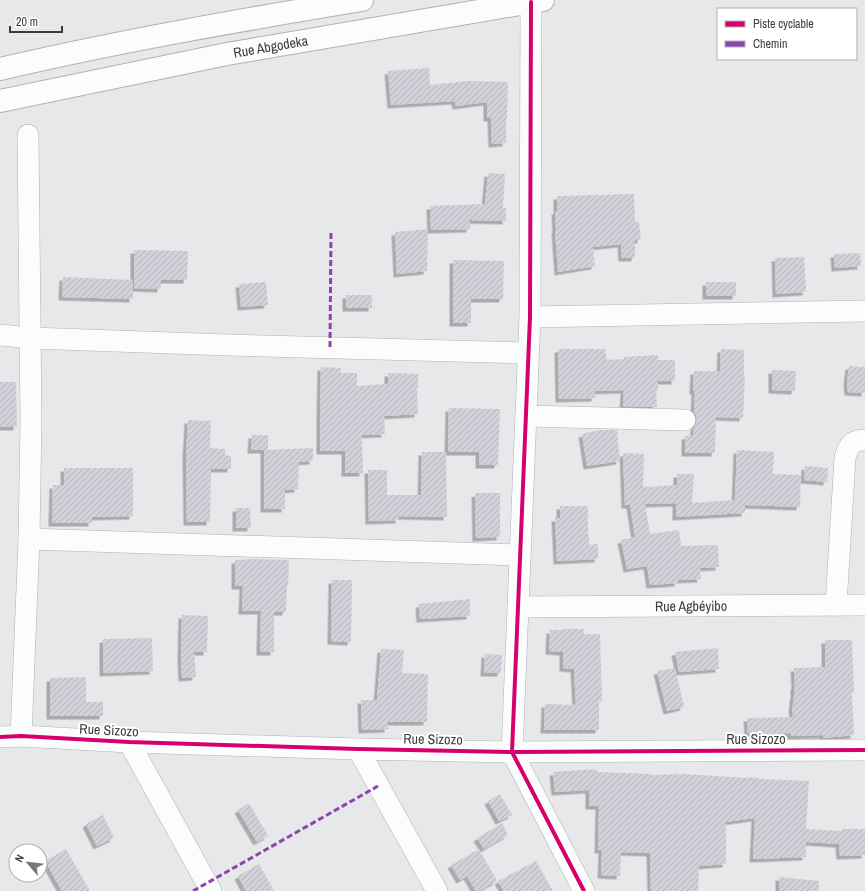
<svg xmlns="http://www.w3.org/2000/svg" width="865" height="891" font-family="'Archivo Narrow',sans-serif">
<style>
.building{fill:url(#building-hatch);filter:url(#shadow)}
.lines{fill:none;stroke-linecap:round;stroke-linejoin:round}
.minor-casing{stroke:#b1b2b3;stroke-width:22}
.primary-casing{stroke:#b1b2b3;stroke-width:24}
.minor{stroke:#fbfcfc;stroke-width:21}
.primary{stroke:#fbfcfc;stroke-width:22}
.quiet{stroke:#8e44ad;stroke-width:3;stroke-dasharray:6 3;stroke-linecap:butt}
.cycleway-casing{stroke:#fff;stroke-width:6}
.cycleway{stroke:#d6006c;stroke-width:4}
.labels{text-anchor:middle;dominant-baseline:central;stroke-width:4;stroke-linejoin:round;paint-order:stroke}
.street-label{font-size:14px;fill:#3b3c3d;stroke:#fff}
</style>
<defs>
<pattern id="building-hatch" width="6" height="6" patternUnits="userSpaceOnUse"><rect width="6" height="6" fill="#d1d2d9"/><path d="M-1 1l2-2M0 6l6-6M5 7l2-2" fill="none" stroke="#b4b5bb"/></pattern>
<filter id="shadow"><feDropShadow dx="-3.5" dy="3.5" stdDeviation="0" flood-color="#0004"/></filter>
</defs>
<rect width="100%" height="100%" fill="#e7e8e9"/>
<g class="building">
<polygon points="429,68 430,85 468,81 508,82 507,118 506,118 506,143 492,144 491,118 487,118 487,102 456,106 455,101 391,105 388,71"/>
<polygon points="488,173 505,174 503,208 506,208 506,221 470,220 470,229 431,230 430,206 485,204"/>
<polygon points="634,194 635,222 639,222 641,240 635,240 635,258 622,258 621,244 593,247 595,266 558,272 555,230 556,230 555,211 557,211 557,196"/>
<polygon points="428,229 427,271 397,274 395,232"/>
<polygon points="134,250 188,251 187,280 161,280 161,289 134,288"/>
<polygon points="860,253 861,266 835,268 834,254"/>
<polygon points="804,257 806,292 776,294 775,258"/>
<polygon points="453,260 504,261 503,299 471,299 471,323 453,323"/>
<polygon points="63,277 133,280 133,299 62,297"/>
<polygon points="266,282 268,305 241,307 239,284"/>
<rect x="706" y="282" width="30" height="14"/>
<rect x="346" y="295" width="26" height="13"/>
<polygon points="558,349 605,349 607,360 624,359 624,357 658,355 658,360 675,360 675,381 658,381 658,391 656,391 657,407 623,406 624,390 595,391 595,398 559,399"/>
<polygon points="721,349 744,350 744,375 745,375 743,418 716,417 715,453 685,453 685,436 693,435 694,428 695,426 697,421 696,415 694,413 695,391 693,391 694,371 720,371"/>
<polygon points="849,366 865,367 865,393 848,392 847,382"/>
<polygon points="321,367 341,368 341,373 357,373 357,386 387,384 387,383 388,383 388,373 418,374 418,387 417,387 418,414 384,416 385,434 362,435 363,473 345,473 345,451 320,451 320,415"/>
<polygon points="772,370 796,371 795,391 772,390"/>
<polygon points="0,382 16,382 17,427 0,427"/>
<polygon points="449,408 500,409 498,465 479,465 479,452 448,452"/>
<polygon points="188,420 211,421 210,448 225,449 225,455 231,456 231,469 211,469 210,522 187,522 186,455"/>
<polygon points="599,430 617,430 620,461 587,466 582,434"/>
<polygon points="252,435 268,435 268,450 251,450"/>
<polygon points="313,448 313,461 299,462 298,489 285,490 285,509 264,509 264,450"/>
<polygon points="737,450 774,452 773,474 801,475 800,507 745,505 745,513 676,517 676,503 645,504 650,534 679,530 681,546 718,545 719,567 700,568 701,579 678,580 678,583 650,585 647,566 627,569 621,540 635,537 630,505 625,505 623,453 644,454 643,487 677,485 677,474 694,474 692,503 735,500"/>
<polygon points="422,452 446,452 447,517 399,516 399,520 369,521 368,470 387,470 387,495 421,495"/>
<polygon points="805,466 828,468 827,482 804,480"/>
<polygon points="64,468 133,468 133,516 92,517 92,523 52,523 53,485 64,485"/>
<polygon points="478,493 500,493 500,537 476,538 475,494"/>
<polygon points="560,506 588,506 588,535 589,535 589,545 598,544 598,559 557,561 555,518 560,518"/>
<polygon points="236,508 250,508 251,528 236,528"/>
<polygon points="256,559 289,560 288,586 287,586 286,612 274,612 274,652 260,652 261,612 261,611 242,611 243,586 235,586 235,560"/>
<polygon points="332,580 352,580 351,642 331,641"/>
<polygon points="470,599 470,616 420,619 419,604"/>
<polygon points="182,615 208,616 207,652 194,652 196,677 182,678 181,658"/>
<polygon points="563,629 584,629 584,634 600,634 602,701 599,701 599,730 544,730 545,704 576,705 574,669 563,668 563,652 549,651 550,630 563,630"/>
<polygon points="152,638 153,671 103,673 103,639"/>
<polygon points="825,640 852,640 854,693 852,693 854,735 823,738 823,735 791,736 791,733 748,734 747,718 793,717 792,705 793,705 793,697 794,697 794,686 795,686 794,668 825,667"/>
<polygon points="718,648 719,669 679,672 675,652"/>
<polygon points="381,649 404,650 402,673 428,674 427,722 388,722 388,729 362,730 361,700 377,700"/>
<polygon points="485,654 502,655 501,673 484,673"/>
<polygon points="675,668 684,707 667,711 657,671"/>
<polygon points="86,677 86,702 103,702 103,716 50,716 50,678"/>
<polygon points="596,769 597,772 652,774 652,775 683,774 748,778 749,777 765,779 809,781 806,829 842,831 842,829 865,829 865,855 840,856 839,844 806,842 806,857 753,859 755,818 726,822 726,864 699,866 698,891 651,891 650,853 621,852 620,876 601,875 602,850 598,850 599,806 589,806 589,790 555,792 553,772"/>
<polygon points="500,794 512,815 499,821 488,801"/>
<polygon points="249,803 268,836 257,842 238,810"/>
<polygon points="103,815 114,838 97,846 86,824"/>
<polygon points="502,823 508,835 484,849 477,838"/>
<polygon points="66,849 90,891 62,891 45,861"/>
<polygon points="479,849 497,881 479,891 476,891 467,876 460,880 451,865"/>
<polygon points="536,861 553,891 504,891 498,881"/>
<polygon points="259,864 274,891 246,891 238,876"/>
<polygon points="779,877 819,881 819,891 779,891"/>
</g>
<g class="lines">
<g class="minor-casing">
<g id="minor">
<polyline points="531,2 530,317 512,752 584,891"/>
<polyline points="530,317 865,311"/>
<polyline points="0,335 31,338 228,345 528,353"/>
<polyline points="526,416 685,420"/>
<polyline points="29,539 520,555"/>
<path d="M836,605l9,-147c3,-12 7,-18 20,-18"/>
<path id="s1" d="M518,607l347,-2"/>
<polyline points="21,736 29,539 31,420 28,135"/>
<polyline points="0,737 21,736 129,742 358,749 512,752 865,750"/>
<polyline points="129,742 211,891"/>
<polyline points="358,749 437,891"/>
</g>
</g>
<g class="primary-casing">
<g id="primary">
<path d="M0,69c120,-28 241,-49 362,-69"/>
<path id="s2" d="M0,101l227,-47 316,-54"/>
</g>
</g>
<use href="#minor" class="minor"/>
<use href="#primary" class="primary"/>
<g class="quiet">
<polyline points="330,347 331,232"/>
<polyline points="193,891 378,786"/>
</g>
<g class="cycleway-casing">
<g id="cycleway">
<polyline points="531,2 530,317 512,752 584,891"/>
<polyline points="0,737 21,736 129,742 358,749 512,752 865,750"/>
</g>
</g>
<use href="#cycleway" class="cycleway"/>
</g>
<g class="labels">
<g class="street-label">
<text stroke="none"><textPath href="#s2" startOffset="276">Rue Abgodeka</textPath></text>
<text stroke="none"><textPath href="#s1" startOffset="173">Rue Agbéyibo</textPath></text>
<text transform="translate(109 730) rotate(3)">Rue Sizozo</text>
<text transform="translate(433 739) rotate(1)">Rue Sizozo</text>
<text x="756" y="739">Rue Sizozo</text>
</g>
</g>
<rect x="717" y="8" width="140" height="52" fill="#ffffff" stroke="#b1b1b1"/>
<rect x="725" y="21" width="20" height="6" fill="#d6006c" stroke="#b1b1b1"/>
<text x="753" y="28" font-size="12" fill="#3b3c3d">Piste cyclable</text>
<rect x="725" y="41" width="20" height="6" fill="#8e44ad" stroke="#b1b1b1"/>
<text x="753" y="48" font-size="12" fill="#3b3c3d">Chemin</text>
<g transform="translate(28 863) rotate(298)"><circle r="19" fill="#ffffff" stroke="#b1b1b1"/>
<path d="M0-3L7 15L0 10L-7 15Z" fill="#777879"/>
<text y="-6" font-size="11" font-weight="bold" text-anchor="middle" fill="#3b3c3d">N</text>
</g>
<path d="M10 26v6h52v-6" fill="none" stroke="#3b3c3d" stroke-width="2"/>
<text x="16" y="26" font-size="12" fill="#3b3c3d" stroke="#ffffff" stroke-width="3" paint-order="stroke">20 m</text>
</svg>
